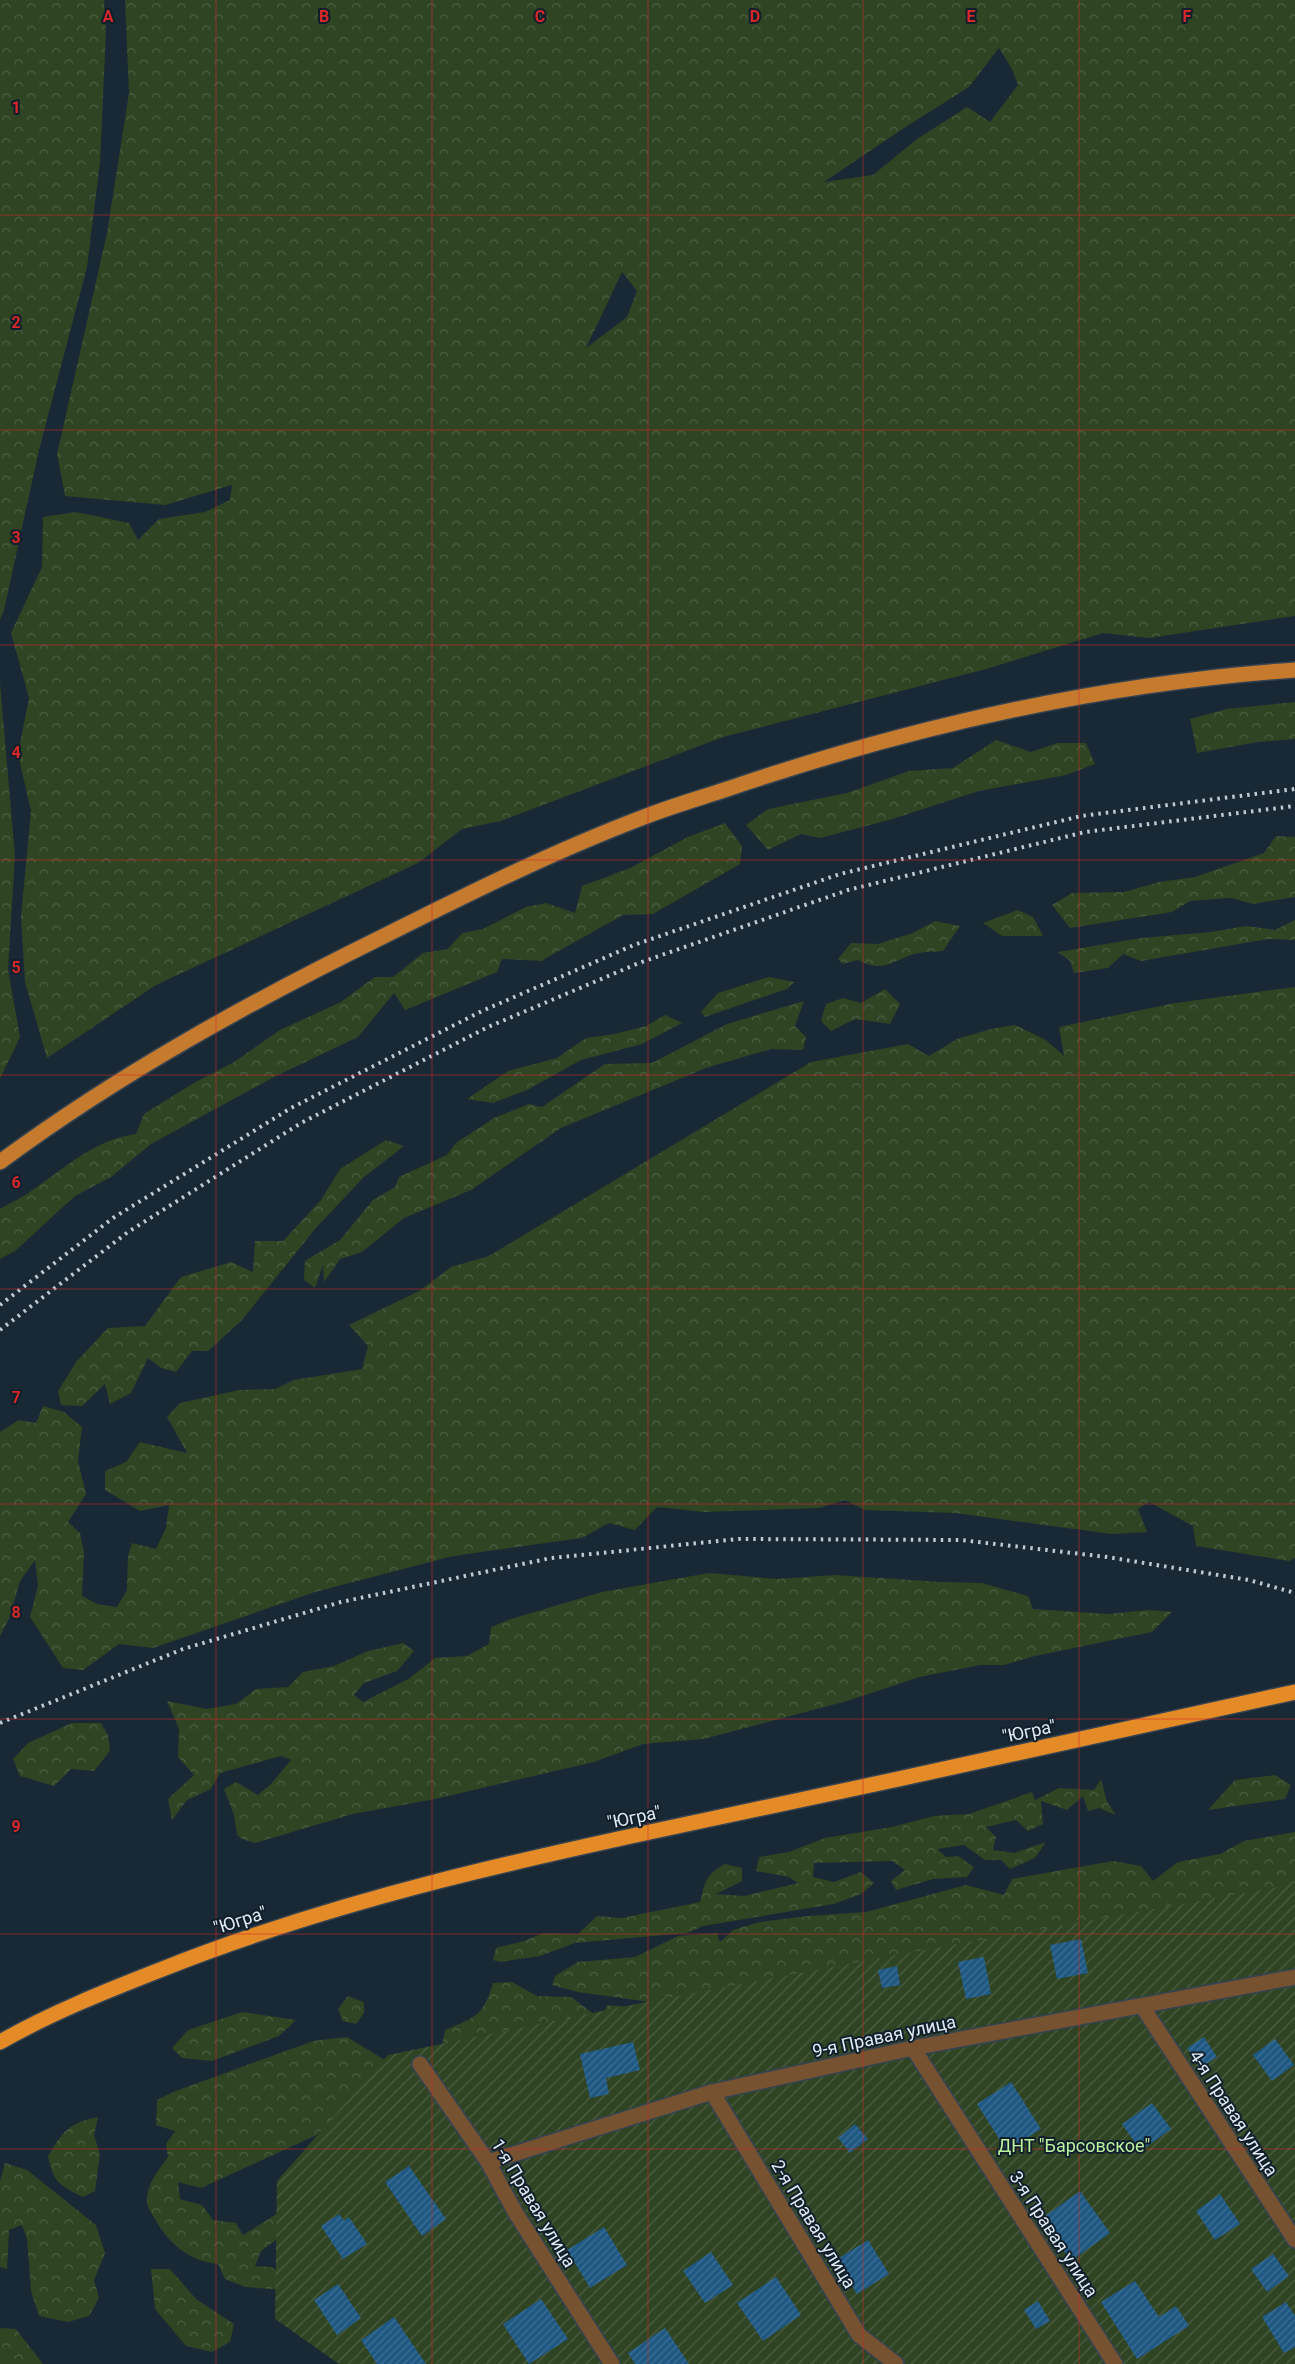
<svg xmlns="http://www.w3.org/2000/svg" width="1295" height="2364" font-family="Roboto,sans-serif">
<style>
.forest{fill:url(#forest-crowns);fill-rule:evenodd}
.garden{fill:url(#garden-furrows)}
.building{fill:url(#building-hatch)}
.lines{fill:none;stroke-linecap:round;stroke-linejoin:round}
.minor-casing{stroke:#354350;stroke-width:18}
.major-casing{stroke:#354350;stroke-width:18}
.highway-casing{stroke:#354350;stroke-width:18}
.minor{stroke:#765231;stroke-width:15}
.major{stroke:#c57a2d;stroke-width:15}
.highway{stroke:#e48a26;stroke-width:15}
.rail{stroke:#bfcad4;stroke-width:4;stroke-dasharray:2.5 5;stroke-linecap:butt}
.grid{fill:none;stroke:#d62828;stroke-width:1;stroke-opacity:0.55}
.labels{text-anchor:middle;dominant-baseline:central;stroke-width:4;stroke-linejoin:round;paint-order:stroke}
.street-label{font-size:18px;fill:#e0eaf3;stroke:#101f2b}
.park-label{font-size:18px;fill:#bbf19f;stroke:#101f2b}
.grid-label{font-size:16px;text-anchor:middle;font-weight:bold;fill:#d62828;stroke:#101f2b;stroke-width:4;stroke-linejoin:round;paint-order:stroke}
</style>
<defs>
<pattern id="forest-crowns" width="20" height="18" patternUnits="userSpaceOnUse" patternTransform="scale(1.25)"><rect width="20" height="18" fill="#2f4423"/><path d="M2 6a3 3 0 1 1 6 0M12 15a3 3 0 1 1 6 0" fill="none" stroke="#4d5f43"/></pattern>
<pattern id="garden-furrows" width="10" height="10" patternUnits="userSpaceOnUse" patternTransform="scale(1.25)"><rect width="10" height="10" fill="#2f4423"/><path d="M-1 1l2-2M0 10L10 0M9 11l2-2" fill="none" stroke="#4d5f43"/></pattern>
<pattern id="building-hatch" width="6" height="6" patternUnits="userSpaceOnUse" patternTransform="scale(1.25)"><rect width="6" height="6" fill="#1f5883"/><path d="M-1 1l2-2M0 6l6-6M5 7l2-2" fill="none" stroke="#3f7095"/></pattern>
</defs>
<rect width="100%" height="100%" fill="#192835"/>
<g class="forest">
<polygon points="0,0 104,0 106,31 100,163 87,267 39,450 4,610 0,620"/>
<path d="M125,0h1170v616l-146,22 -46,-5 -117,36 -263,68 -222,84 -39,8 -44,34 -262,122 -109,73 -22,-76 -4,-66 10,-105 -13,-57 11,-56 -18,-65 31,-66 1,-50 33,-5 53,11 9,17 21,-21 46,-7 25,-12 2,-15 -67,20 -100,-9 -8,-42 50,-221 22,-140zM999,48l13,21 6,16 -28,37 -23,-15 -50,32 -44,36 -49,7 77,-52 68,-43zM622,272l15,19 -10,26 -41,31z"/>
<polygon points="0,683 15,856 8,969 20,1037 0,1079"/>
<polygon points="1295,702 1295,739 1258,742 1197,753 1190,719 1227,709"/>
<polygon points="996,740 1031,752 1057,743 1086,743 1095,764 1066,775 979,791 889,820 820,838 801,834 768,850 746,825 768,809 847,793 909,771 953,768"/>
<path d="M725,823l17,23 -2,18 -87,50 -30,1 -82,46 -39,-2 -5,13 -92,38 -11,-17 -36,44 -84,40 -123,67 -40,33 -36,19 -60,55 -15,8v-50c11,-7 24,-12 34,-20 32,-22 62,-50 102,-55l8,-20 48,-30 42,-22 46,-32 61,-28 34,-25h18l30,-24 25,-4 14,-16 21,-4 43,-22 20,-4 29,10 7,-27 48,-18 58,-31z"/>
<polygon points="1276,836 1295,837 1295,897 1253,904 1231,898 1190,901 1172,912 1070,928 1052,905 1072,893 1124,892 1159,882 1195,877 1264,853"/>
<polygon points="1018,910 1033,917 1043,936 1002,936 983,923"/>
<polygon points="1295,920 1295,940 1268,939 1141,961 1123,954 1108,968 1074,973 1070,961 1058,952 1141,938 1211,932 1246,926 1275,930"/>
<path d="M935,921l25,5 -17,25c-8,1 -16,0 -24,2 -25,5 -33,22 -61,7l-15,4 -5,-5 13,-16 27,1 35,-11z"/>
<polygon points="769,977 794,982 787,989 705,1017 701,1012 718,993"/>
<polygon points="1295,987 1295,1558 1289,1561 1196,1546 1193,1526 1149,1502 1138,1509 1147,1532 1112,1534 955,1513 865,1510 845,1500 819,1508 704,1512 657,1507 635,1530 609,1523 582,1538 453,1556 315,1592 153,1648 119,1644 83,1670 63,1668 30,1617 38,1586 35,1560 20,1581 9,1619 0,1636 0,1432 19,1420 36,1423 43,1406 64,1412 82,1427 78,1461 86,1494 68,1522 80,1533 84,1553 82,1596 97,1604 117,1607 127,1590 128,1556 132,1543 156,1549 166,1528 169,1505 140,1511 105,1490 105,1471 126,1462 140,1442 187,1453 167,1417 180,1403 239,1390 275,1389 294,1380 362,1369 368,1346 349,1325 419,1291 451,1267 489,1256 811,1062 908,1044 929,1056 957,1039 991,1029 1015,1025 1046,1040 1064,1056 1059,1027 1175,1003"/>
<polygon points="885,989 900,1004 890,1024 855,1019 831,1031 821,1021 826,1004 843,998 861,1003"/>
<polygon points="804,1001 795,1026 806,1037 803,1050 771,1049 706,1068 561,1128 471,1190 404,1218 362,1252 340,1259 324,1282 323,1265 315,1288 304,1280 305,1261 340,1240 373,1200 395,1187 399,1177 447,1155 456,1143 494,1118 529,1104 542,1107 605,1064 652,1063 727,1024"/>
<polygon points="665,1015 682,1023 642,1044 581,1060 527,1090 493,1103 467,1099 508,1071 557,1058 586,1038 614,1034 646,1026"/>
<polygon points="386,1140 404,1146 363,1178 315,1229 242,1320 208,1351 192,1351 176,1372 161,1368 148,1358 131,1393 110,1404 105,1384 82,1406 61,1405 58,1391 77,1361 108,1328 145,1326 181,1277 231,1262 253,1272 255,1241 283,1241 321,1200 340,1169"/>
<polygon points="709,1573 777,1579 835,1575 941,1582 982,1583 1028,1596 1033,1609 1108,1614 1149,1610 1172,1612 1152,1632 1035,1656 1004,1665 980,1665 920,1677 847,1701 704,1739 643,1744 594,1762 435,1799 353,1814 255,1843 242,1839 237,1835 234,1815 224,1789 236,1782 258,1795 271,1784 291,1760 281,1756 220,1773 211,1789 187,1800 172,1820 168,1799 194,1775 178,1757 179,1729 167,1701 207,1709 236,1704 256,1689 288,1687 303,1672 334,1666 368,1651 403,1643 414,1651 397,1671 364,1683 354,1695 363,1702 410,1678 435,1658 467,1656 489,1644 491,1627 511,1619 602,1592"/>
<polygon points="72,1723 101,1723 108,1735 110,1751 94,1771 71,1769 54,1786 20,1776 13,1759 28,1743"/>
<polygon points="1275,1775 1291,1785 1285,1799 1208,1810 1235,1780"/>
<path d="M1101,1779l6,23 9,13 -17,-7 -11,3 -5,-15 -16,14 -26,-9 2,23 -15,7 -12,-11 -30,7 10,10 -3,13 21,3 32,-11 -11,16 -25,11 -9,-9h-16l-21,-15 -27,4 9,8 12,-1 16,11 -7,10 -34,2 -37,11 -5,-9 14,-11 -13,-9 -78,2 -1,14 21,5 27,-10 13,11 -13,11 -27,10 -131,22 -16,7 -112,10 -35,13 -40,6 -7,-2 3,-12 28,-7 19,-8 35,1 19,-18 25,2 78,-16c5,-20 6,-28 25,-38l17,4v13l-26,13 28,2 54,-13 -9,-6 -33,-6 3,-14 30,-5 36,-14 67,-11 42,-11 35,-2 63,-22 3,8 24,-12 35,2z"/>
<polygon points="1295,1832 1295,1890 657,2003 578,1992 552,1985 555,1976 578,1962 635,1957 678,1936 717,1933 720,1942 733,1930 760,1922 808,1916 866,1912 966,1885 1004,1895 1012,1879 1113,1861 1141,1866 1153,1881 1178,1862 1220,1854 1244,1841"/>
<path d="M512,1982l25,14 34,1 28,21 9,-13 52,5 -222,57 7,-37c31,-13 38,-14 48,-47z"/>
<polygon points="348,1996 364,2002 364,2013 356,2024 343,2021 338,2009"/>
<polygon points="242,2012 296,2020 279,2036 212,2061 182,2058 172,2048 188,2030"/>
<path d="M347,2037l46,28 -59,62 -133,61 -23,-6 2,17 22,6 11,15 23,3 7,12 32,-20 27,-36 21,26 -62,46 -6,15 16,1 14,8v15l-40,-3 -20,-8 -7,-15c-29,-3 -49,-20 -63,-45 -3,-5 -8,-12 -8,-18 0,-18 11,-30 21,-44l-2,-13 9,-13 -19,-6 1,-25 16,-8 140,-51z"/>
<path d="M98,2117l-4,18 6,19 -5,37 -12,6c-23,-11 -30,-15 -35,-41 14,-24 22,-34 50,-39z"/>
<polygon points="5,2163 27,2170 96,2225 105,2253 94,2280 99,2298 89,2316 68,2322 39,2316 31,2291 27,2239 22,2225 9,2230 7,2269 0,2267 0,2181"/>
<polygon points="151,2269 170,2269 196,2299 234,2324 230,2342 212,2352 186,2346 155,2309"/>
<polygon points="0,2328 16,2329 43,2364 0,2364"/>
</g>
<polygon class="garden" points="1295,1884 1295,2364 339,2364 275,2319 277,2181 388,2055 646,2002 896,1955"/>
<g class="building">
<polygon points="1081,1939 1088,1973 1057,1979 1050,1945"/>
<polygon points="984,1957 991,1994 966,1999 958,1962"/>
<polygon points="897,1966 900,1985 882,1988 878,1970"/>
<polygon points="1204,2037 1217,2057 1200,2068 1187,2048"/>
<polygon points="1275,2039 1294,2065 1272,2081 1253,2055"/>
<polygon points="633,2042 640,2070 606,2078 609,2094 590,2098 580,2054"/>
<polygon points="1011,2082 1041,2129 1007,2151 977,2104"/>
<polygon points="1152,2103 1171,2129 1141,2151 1122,2124"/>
<polygon points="855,2124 868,2139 850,2153 838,2138"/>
<polygon points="409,2166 446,2219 422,2236 385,2182"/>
<polygon points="1080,2191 1110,2233 1071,2261 1041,2219"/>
<polygon points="1220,2194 1240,2224 1215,2240 1196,2211"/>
<polygon points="339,2214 344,2221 349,2217 367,2244 343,2259 321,2226"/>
<polygon points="604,2227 627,2265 590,2288 567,2250"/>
<polygon points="868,2240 889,2274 857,2294 836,2260"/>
<polygon points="711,2252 733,2285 705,2303 683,2271"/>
<polygon points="1273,2254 1289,2276 1267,2292 1251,2269"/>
<polygon points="776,2277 801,2315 763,2341 737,2303"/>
<polygon points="1135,2281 1159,2317 1176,2306 1189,2326 1137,2359 1101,2302"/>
<polygon points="338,2284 361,2318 337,2335 314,2300"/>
<polygon points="541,2299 568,2339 529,2364 503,2324"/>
<polygon points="1038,2301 1050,2321 1036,2329 1024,2310"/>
<polygon points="1286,2302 1295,2316 1295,2347 1284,2353 1262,2317"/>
<polygon points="394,2317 426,2364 377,2364 361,2340"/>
<polygon points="665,2328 689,2364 635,2364 628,2353"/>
</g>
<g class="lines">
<g class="minor-casing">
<g id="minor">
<polyline points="1142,2006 1295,2240"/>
<polyline points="913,2048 1115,2364"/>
<polyline points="420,2064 488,2162 515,2212 612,2364"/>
<polyline points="712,2092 859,2335 896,2364"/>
<polyline points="488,2162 712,2092 913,2048 1295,1977"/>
</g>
</g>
<g class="major-casing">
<path id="major" d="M0,1162c119,-88 250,-160 382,-225 86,-43 172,-86 262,-120 33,-13 67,-22 101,-34 178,-59 362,-100 550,-113"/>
</g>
<g class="highway-casing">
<path id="highway" d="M0,2042c51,-29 106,-51 160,-72 180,-72 371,-113 560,-153 192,-40 383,-83 575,-125"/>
</g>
<use href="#minor" class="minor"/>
<use href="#major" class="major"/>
<use href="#highway" class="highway"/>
<g class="rail">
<polyline points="0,1305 113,1218 291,1108 482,1011 634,945 840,874 1081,816 1295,789"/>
<polyline points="0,1330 128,1232 301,1123 488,1027 639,963 848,890 1085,832 1295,806"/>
<polyline points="0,1723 183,1649 341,1602 551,1558 739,1539 961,1540 1107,1557 1249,1580 1295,1593"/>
</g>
</g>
<path class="grid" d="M216,0v2364M432,0v2364M648,0v2364M863,0v2364M1079,0v2364M0,215h1295M0,430h1295M0,645h1295M0,860h1295M0,1075h1295M0,1289h1295M0,1504h1295M0,1719h1295M0,1934h1295M0,2149h1295"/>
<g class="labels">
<g class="street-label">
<text transform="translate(1029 1731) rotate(-12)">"Югра"</text>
<text transform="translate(634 1817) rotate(-12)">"Югра"</text>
<text transform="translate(240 1920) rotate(-18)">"Югра"</text>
<text transform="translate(884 2036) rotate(-12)">9-я Правая улица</text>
<text transform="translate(1234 2113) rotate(57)">4-я Правая улица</text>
<text transform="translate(534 2203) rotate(59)">1-я Правая улица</text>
<text transform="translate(814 2224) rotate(59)">2-я Правая улица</text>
<text transform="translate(1054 2234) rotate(57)">3-я Правая улица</text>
</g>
<g class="park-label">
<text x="1074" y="2145">ДНТ "Барсовское"</text>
</g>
</g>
<g class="grid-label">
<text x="108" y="22">A</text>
<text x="324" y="22">B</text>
<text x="540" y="22">C</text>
<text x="755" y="22">D</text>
<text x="971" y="22">E</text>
<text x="1187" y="22">F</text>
<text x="16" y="113">1</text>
<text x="16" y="328">2</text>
<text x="16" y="543">3</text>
<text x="16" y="758">4</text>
<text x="16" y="973">5</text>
<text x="16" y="1188">6</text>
<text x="16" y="1403">7</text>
<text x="16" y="1618">8</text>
<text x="16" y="1832">9</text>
</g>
</svg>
